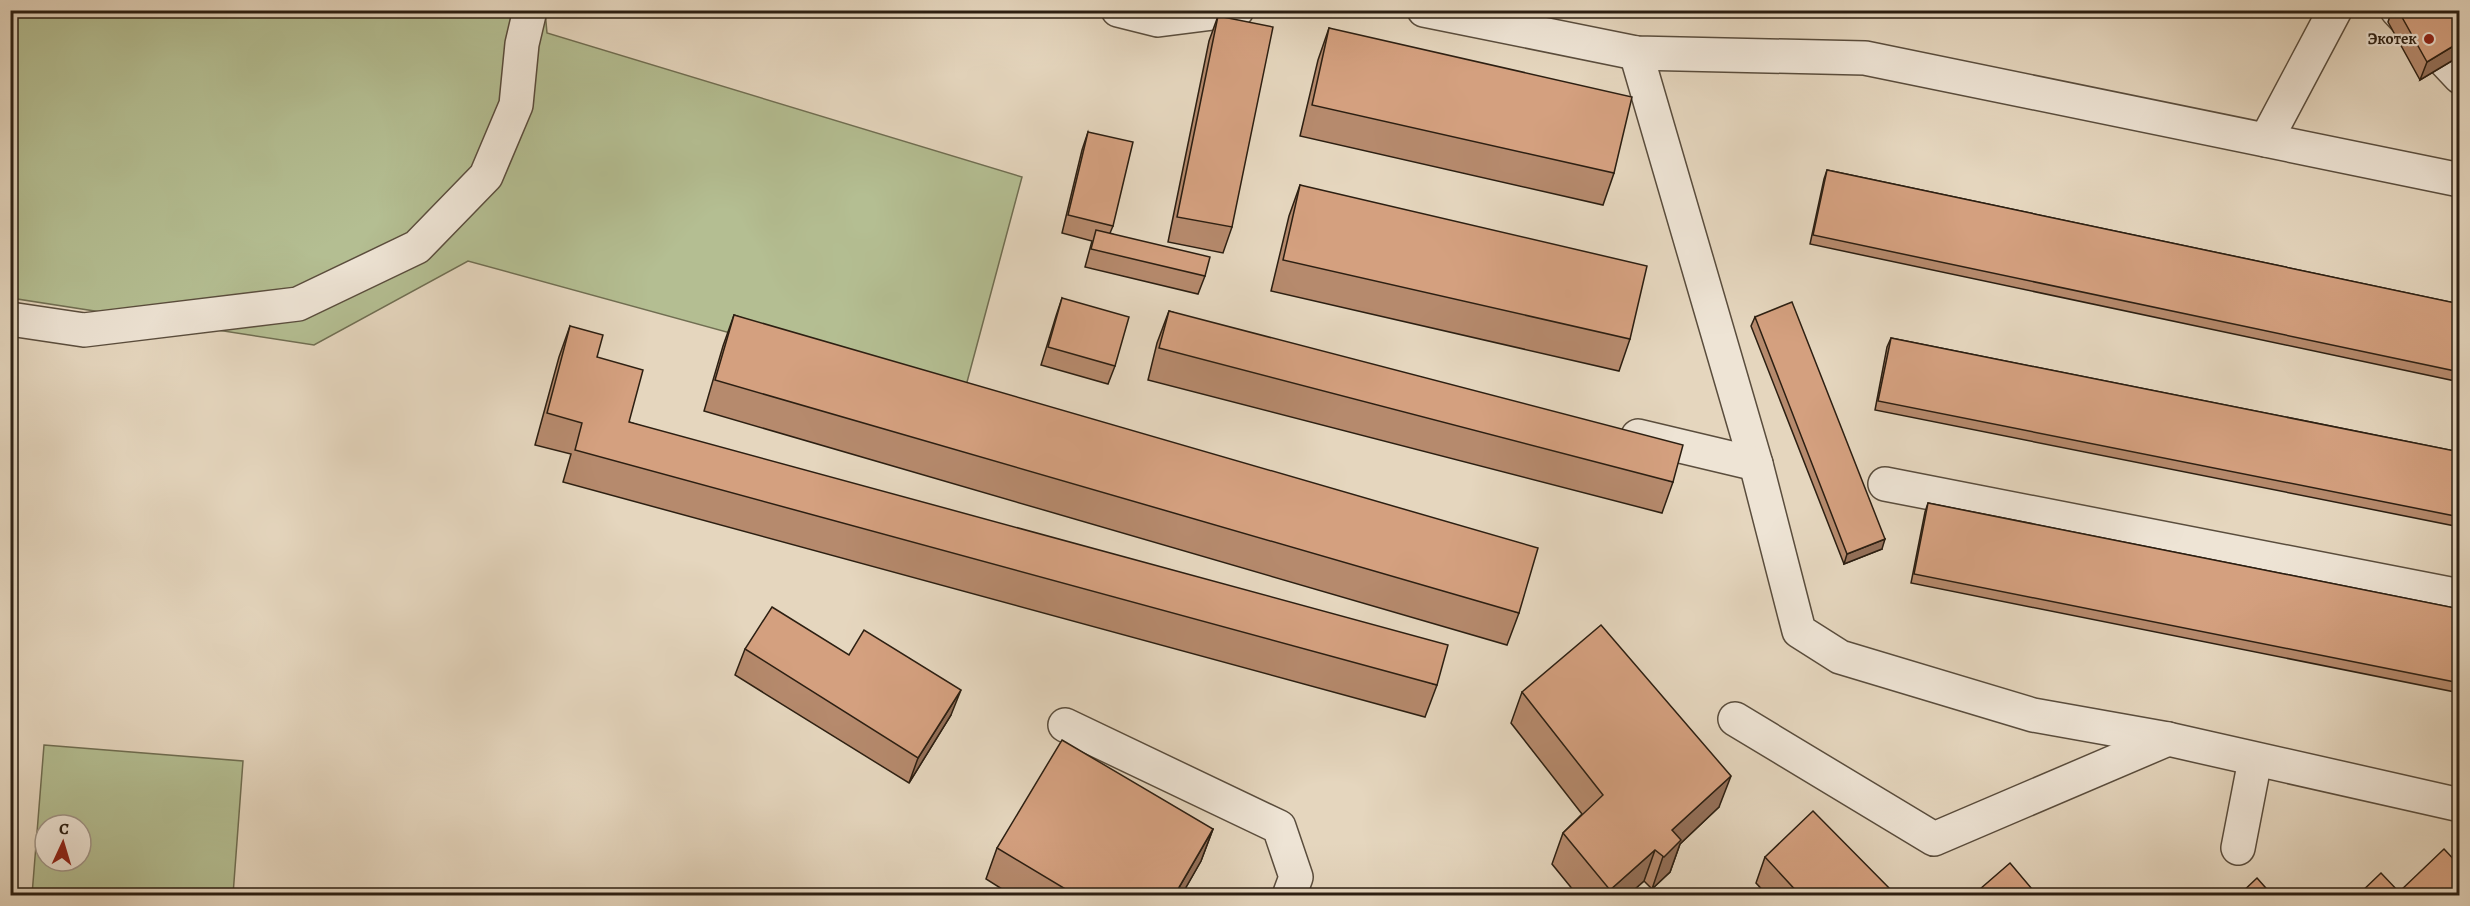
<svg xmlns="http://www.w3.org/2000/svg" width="2470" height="906" font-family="Alegreya,serif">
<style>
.green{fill:#b4be92;stroke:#706e52;stroke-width:1.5;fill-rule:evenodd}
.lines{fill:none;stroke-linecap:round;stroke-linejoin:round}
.minor-casing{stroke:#5a4d3d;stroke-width:36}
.minor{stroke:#eee4d5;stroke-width:33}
.wall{fill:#b68a6d;stroke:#2c1f12;stroke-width:1.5}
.shaded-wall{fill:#947059;stroke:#2c1f12;stroke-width:1.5}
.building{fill:#d4a07f;stroke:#2c1f12;stroke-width:1.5}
.poi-dot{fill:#8f2418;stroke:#eee4d5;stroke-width:2}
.labels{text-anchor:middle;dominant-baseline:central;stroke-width:4.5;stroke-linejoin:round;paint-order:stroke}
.poi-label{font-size:16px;font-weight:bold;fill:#2c1f12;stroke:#eee4d5;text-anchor:end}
</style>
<rect width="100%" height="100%" fill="#e5d6be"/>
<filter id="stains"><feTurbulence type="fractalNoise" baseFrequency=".00333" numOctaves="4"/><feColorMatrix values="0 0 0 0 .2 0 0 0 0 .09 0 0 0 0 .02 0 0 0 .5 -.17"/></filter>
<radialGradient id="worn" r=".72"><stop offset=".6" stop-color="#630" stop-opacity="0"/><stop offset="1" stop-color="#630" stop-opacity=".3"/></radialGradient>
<g class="green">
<polygon points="10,11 545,11 547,33 1022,177 963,397 468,261 314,345 11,298"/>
<path d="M44,745l199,16 -10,134h-201zM45,825h36v36h-36z"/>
</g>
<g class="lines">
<g class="minor-casing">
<g id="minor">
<polyline points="1118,10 1158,20 1237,10"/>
<polyline points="1424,10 1636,53 1865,58 2460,180"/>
<polyline points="2397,10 2460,77"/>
<polyline points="1636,53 1756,464 1799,631 1840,657 2033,715 2168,739 2460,805"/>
<polyline points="2266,140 2335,10"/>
<polyline points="10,319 84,330 298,304 417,247 486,176 516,105 522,44 530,10"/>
<polyline points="1638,436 1756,464"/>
<polyline points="1885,484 2460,596"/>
<polyline points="1735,719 1934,839 2168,739"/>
<polyline points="1065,725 1279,827 1296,877 1289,896"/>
<polyline points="2238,848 2255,760"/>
</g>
</g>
<use href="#minor" class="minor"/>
</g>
<g class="wall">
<polygon points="2392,10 2460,10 2460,56 2420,80 2388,22"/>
<polygon points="1218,16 1232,227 1223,253 1168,242 1209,41"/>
<polygon points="1329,28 1614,173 1603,205 1300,136 1318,60"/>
<polygon points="1088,132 1113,226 1110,233 1205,276 1198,294 1085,267 1092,241 1062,233 1082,150"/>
<polygon points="1827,170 2460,304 2460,382 1810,244 1824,179"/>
<polygon points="1300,185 1630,339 1619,371 1271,291 1289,216"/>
<polygon points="1062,298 1115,366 1108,384 1041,365 1056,316"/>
<polygon points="1169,311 1673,482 1662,513 1148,380 1157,343"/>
<polygon points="734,315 1519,613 1507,645 704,411 723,346"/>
<polygon points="1755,317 1882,549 1844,564 1751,326"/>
<polygon points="570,326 597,357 629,422 1437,685 1425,717 563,482 571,454 535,445 559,357"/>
<polygon points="1891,338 2460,452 2460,527 1875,410 1887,347"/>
<polygon points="1928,503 2460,609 2460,693 1911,583 1925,512"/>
<polygon points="745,649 849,655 951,715 909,783 735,675"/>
<polygon points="1522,692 1719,807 1680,844 1670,872 1652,889 1644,881 1627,896 1578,896 1552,864 1563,833 1582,814 1511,723"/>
<polygon points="1213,829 1201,861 1181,896 1013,896 986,879 997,848"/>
<polygon points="1765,857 1894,893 1893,896 1768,896 1756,883"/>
</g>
<g class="shaded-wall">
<polygon points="582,10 612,10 611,14"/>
<polygon points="2460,42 2460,56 2420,80 2427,62"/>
<polygon points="1885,539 1882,549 1844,564 1847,554"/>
<polygon points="961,690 951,715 909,783 918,758"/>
<polygon points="1731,776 1719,807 1680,844 1670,872 1652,889 1672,830"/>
<polygon points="1213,829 1201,861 1181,896 1174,896"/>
<polygon points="1655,850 1644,881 1627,896 1608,896 1610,890"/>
</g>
<g class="building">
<polygon points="2398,10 2460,10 2460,42 2427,62"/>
<polygon points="1218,16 1273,27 1232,227 1177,217"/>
<polygon points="1329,28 1632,97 1614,173 1312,105"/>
<polygon points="1088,132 1133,142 1113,226 1068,215"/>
<polygon points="1827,170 2460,304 2460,372 1813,235"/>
<polygon points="1300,185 1647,266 1630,339 1283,260"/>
<polygon points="1096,230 1210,257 1205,276 1091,249"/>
<polygon points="1062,298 1129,317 1115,366 1048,347"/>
<polygon points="1792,302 1885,539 1847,554 1755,317"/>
<polygon points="1169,311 1683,445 1673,482 1159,348"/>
<polygon points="734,315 1538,548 1519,613 715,380"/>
<polygon points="570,326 603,335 597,357 643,370 629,422 1448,645 1437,685 575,450 582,423 547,413"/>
<polygon points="1891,338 2460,452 2460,517 1878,401"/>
<polygon points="1928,503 2460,609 2460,683 1914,574"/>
<polygon points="772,607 849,655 864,630 961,690 918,758 745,649"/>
<polygon points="1601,625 1731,776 1672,830 1681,840 1664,857 1655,850 1610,890 1563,833 1603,795 1522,692"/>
<polygon points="1062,740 1213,829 1174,896 1077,896 997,848"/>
<polygon points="1813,811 1894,893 1891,896 1801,896 1765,857"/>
<polygon points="2444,849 2460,866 2460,896 2357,896 2381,873 2399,892"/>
<polygon points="2010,863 2038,896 1972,896"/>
<polygon points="2257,878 2273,896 2238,896"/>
</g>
<circle class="poi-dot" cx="2429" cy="39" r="6"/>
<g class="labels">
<g class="poi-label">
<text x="2417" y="39">Экотек</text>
</g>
</g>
<rect width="2470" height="906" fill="none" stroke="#e5d6be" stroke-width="36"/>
<rect x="12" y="12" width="2446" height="882" fill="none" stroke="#2c1f12" stroke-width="3"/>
<rect x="18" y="18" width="2434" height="870" fill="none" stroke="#2c1f12" stroke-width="1.5"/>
<g transform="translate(63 843) rotate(4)"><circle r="28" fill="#eee4d5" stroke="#a09587" stroke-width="1.5"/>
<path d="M0-4.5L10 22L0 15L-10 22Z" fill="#8f2418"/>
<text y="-9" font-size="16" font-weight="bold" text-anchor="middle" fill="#2c1f12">С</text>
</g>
<rect width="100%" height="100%" filter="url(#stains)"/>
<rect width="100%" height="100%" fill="url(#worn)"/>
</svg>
